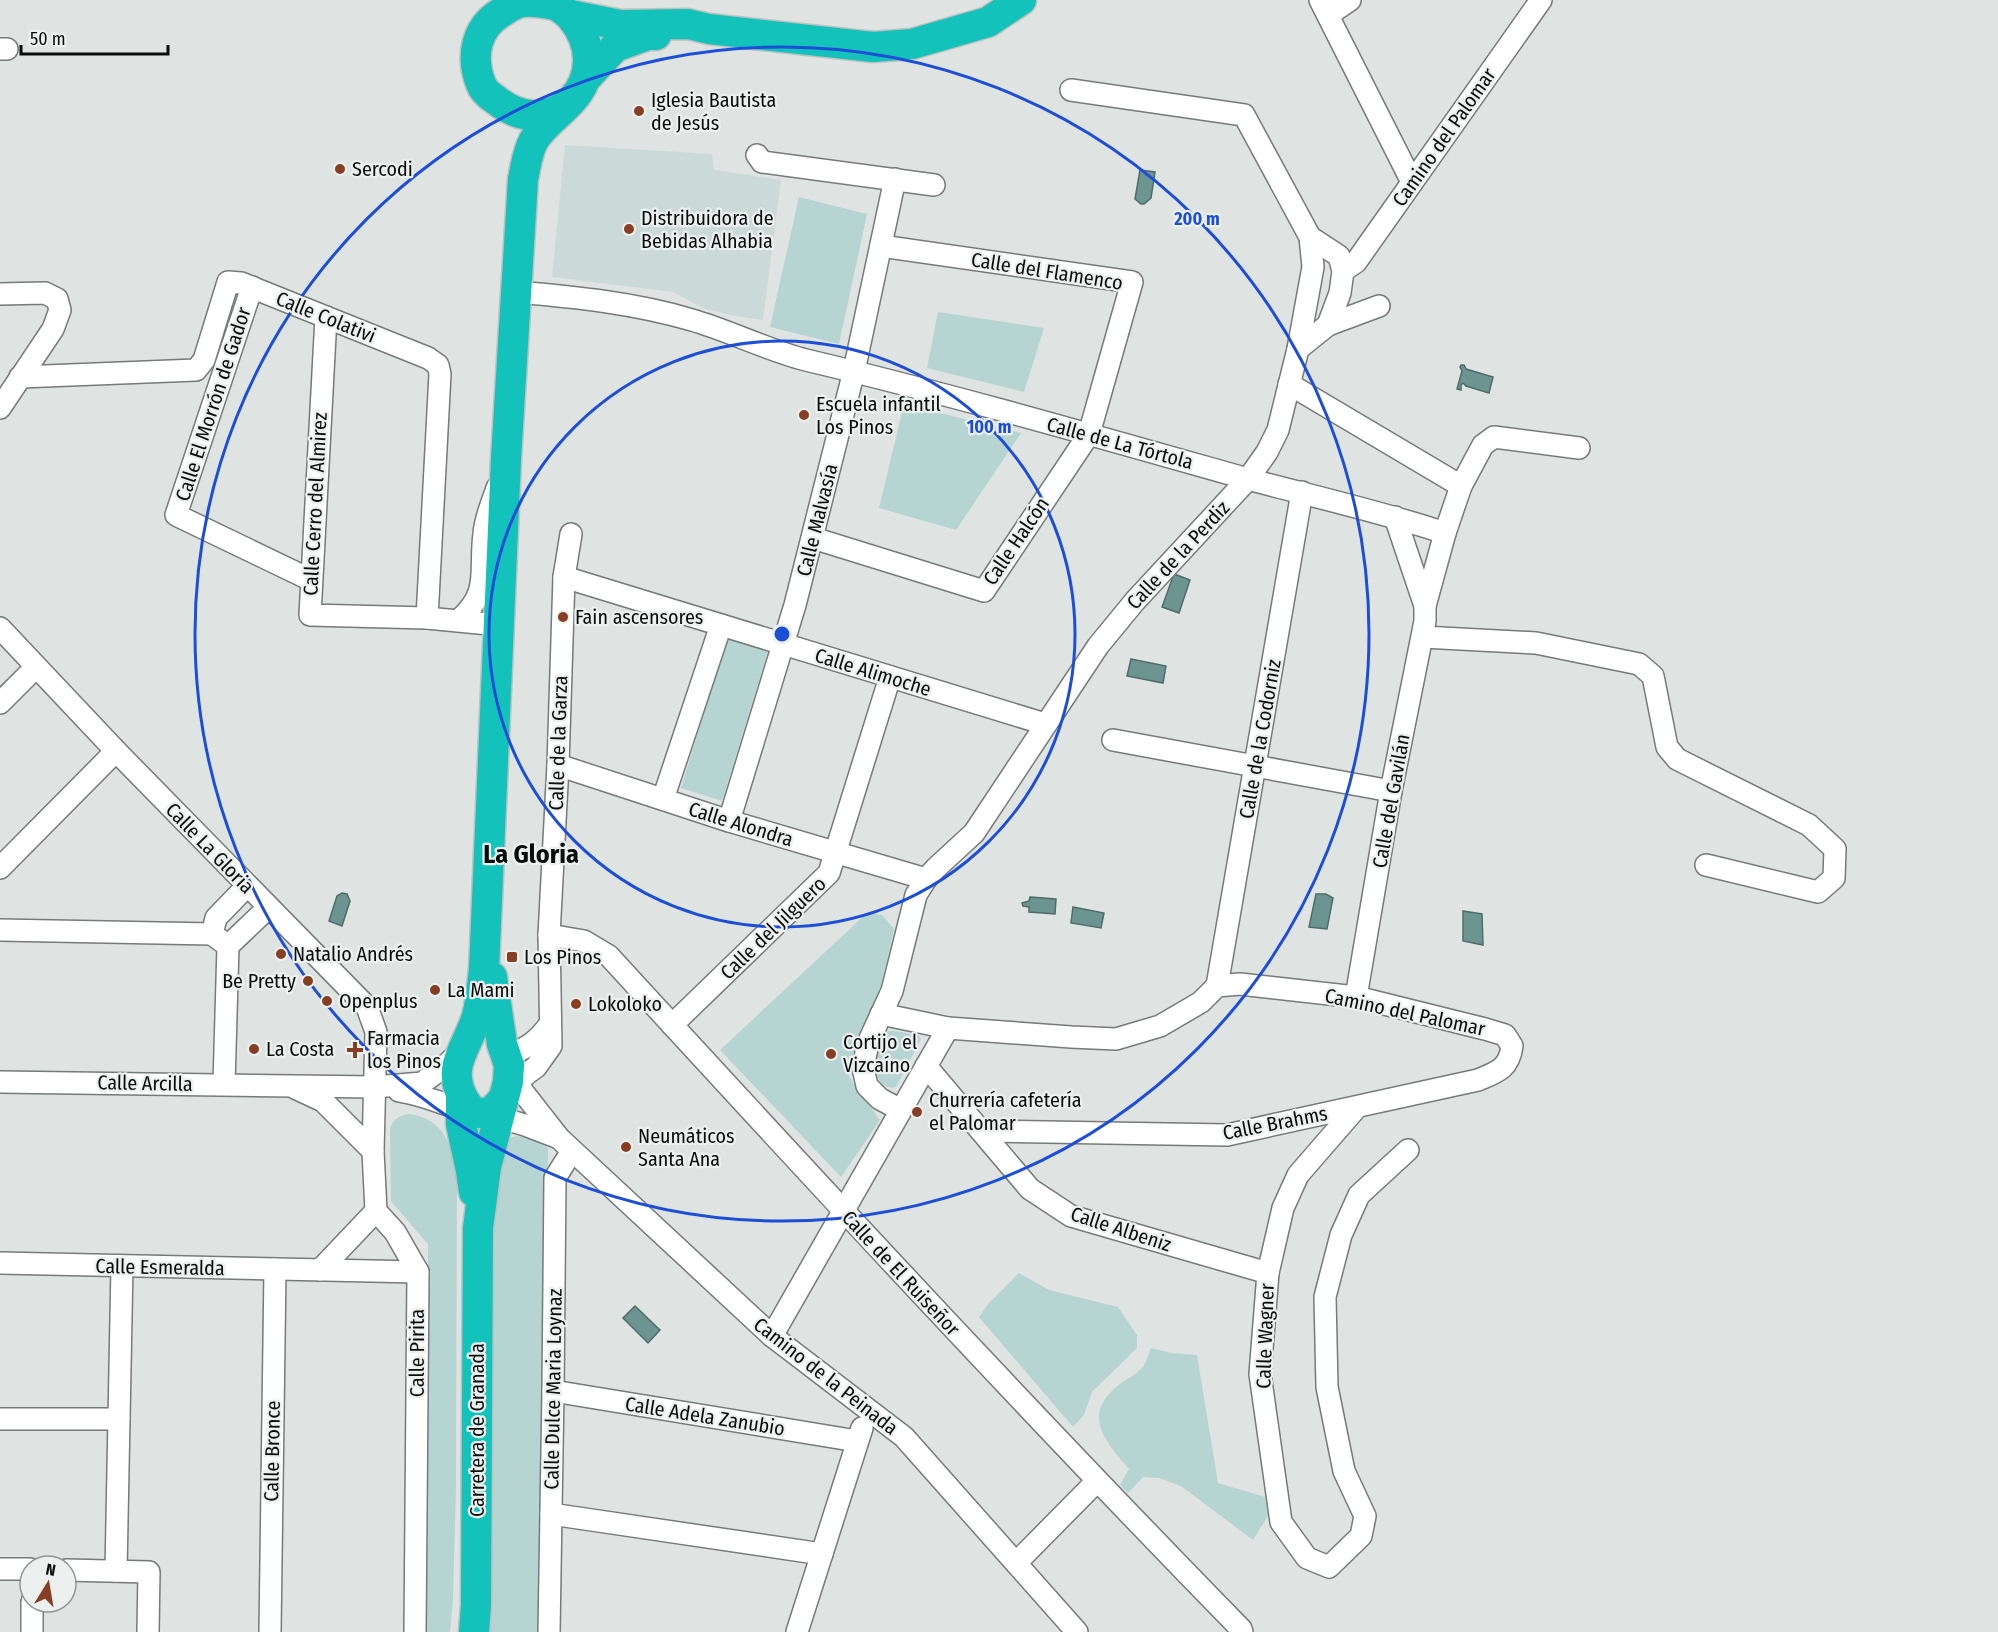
<svg xmlns="http://www.w3.org/2000/svg" width="1998" height="1632" font-family="'Fira Sans Condensed',sans-serif">
<style>
.built{fill:#cbdad8}
.green{fill:#b6d4d1}
.water{fill:#6c9592;stroke:#4f6c6a;stroke-width:1.5}
.lines{fill:none;stroke-linecap:round;stroke-linejoin:round}
.minor-casing{stroke:#757a7a;stroke-width:24}
.highway-casing{stroke:#bfc0c0;stroke-width:33}
.minor{stroke:#fff;stroke-width:21}
.highway{stroke:#13c2bb;stroke-width:30}
.ring{fill:none;stroke:#1d4ed8;stroke-width:3}
.poi-dot{fill:#873e23;stroke:#ecf1f0;stroke-width:2}
.labels{text-anchor:middle;dominant-baseline:central;stroke-width:4.5;stroke-linejoin:round;paint-order:stroke}
.poi-label{font-size:20px;fill:#0a0c0c;stroke:#ecf1f0;text-anchor:start}
.street-label{font-size:20px;fill:#0a0c0c;stroke:#ecf1f0}
.district-label{font-size:26px;font-weight:bold;fill:#0a0c0c;stroke:#ecf1f0}
.centre{fill:#1d4ed8;stroke:#ecf1f0;stroke-width:3}
.ring-label{font-size:18px;text-anchor:middle;font-weight:bold;fill:#1d4ed8;stroke:#ecf1f0;stroke-width:4.5;stroke-linejoin:round;paint-order:stroke}
</style>
<rect width="100%" height="100%" fill="#dfe4e3"/>
<polygon class="built" points="565,145 712,154 714,170 781,180 763,320 729,315 703,308 673,292 552,277"/>
<g class="green">
<polygon points="799,197 867,214 839,344 770,327"/>
<polygon points="938,312 1044,328 1024,392 927,368"/>
<polygon points="904,404 1021,433 956,530 879,508"/>
<polygon points="728,636 769,648 722,801 681,788"/>
<polygon points="867,913 882,915 894,929 876,1007 855,1044 849,1077 880,1120 841,1177 720,1050"/>
<path d="M888,1031h7l23,4 3,4 -25,48c-11,4 -21,-9 -22,-20 -2,-12 6,-28 14,-36z"/>
<path d="M409,1114c35,4 44,33 48,63l-1,312 -3,109 -3,34h-26l4,-286v-102l-37,-43 -1,-72c4,-11 8,-13 19,-15z"/>
<polygon points="516,1136 533,1138 548,1148 542,1632 489,1632 491,1233 497,1165 506,1139"/>
<polygon points="1019,1273 1049,1290 1118,1307 1137,1335 1137,1348 1092,1392 1084,1415 1073,1427 979,1317 989,1303"/>
<path d="M1151,1348l20,5 26,2 21,128 47,14 3,19 -15,24 -72,-54 -22,-8 -16,-1 -15,16 -8,-8 9,-16c-21,-25 -47,-51 -15,-80 8,-8 19,-12 27,-20 5,-5 7,-14 10,-21z"/>
</g>
<g class="water">
<polygon points="1140,170 1155,172 1151,198 1144,204 1141,204 1135,199"/>
<polygon points="1461,365 1464,365 1466,369 1493,377 1489,393 1466,386 1463,383 1461,385 1461,390 1457,389 1462,371 1460,367"/>
<polygon points="1174,574 1190,580 1179,613 1162,607"/>
<polygon points="1131,659 1166,666 1163,683 1127,676"/>
<polygon points="342,893 347,894 350,901 342,926 329,921 337,896"/>
<polygon points="1316,894 1326,894 1333,898 1327,929 1309,927"/>
<polygon points="1030,897 1056,899 1055,914 1029,912 1029,907 1023,906 1022,903 1029,901"/>
<polygon points="1073,907 1104,913 1101,928 1071,923"/>
<polygon points="1463,911 1482,914 1483,945 1463,941"/>
<polygon points="635,1306 660,1330 648,1343 623,1318"/>
</g>
<g class="lines">
<g class="minor-casing">
<g id="minor">
<polyline points="1320,0 1412,182"/>
<polyline points="1328,15 1350,0"/>
<polyline points="0,49 7,49"/>
<polyline points="757,155 762,162 934,185"/>
<polyline points="1343,271 1356,262 1541,0"/>
<polyline points="252,287 176,515 311,580"/>
<path d="M516,292c59,5 119,11 176,28 38,11 75,30 114,40 147,35 293,77 438,118 67,18 135,33 201,55"/>
<polyline points="0,294 45,293 57,299 60,310 53,329 0,408"/>
<polyline points="326,317 310,615 427,618 499,625"/>
<polyline points="1328,325 1379,306"/>
<polyline points="1298,349 1328,325 1340,293 1343,271 1339,256 1310,237"/>
<polyline points="20,377 196,370 204,360 228,282 241,283 428,358 438,365 440,374 427,618"/>
<polyline points="1289,384 1461,486"/>
<polyline points="813,538 984,591 1089,434 1132,282 881,246"/>
<polyline points="564,577 1045,724"/>
<polyline points="1425,606 1445,533 1461,486 1483,445 1494,437 1579,448"/>
<path d="M459,620c32,-28 20,-49 25,-86 1,-16 8,-31 13,-46"/>
<polyline points="0,628 116,751 367,1007 376,1032 373,1151 376,1211 395,1232 418,1272 415,1632"/>
<polyline points="1423,637 1536,643 1639,664 1653,676 1667,747 1677,759 1809,825 1835,849 1834,878 1818,892 1706,865"/>
<polyline points="0,703 36,667"/>
<polyline points="1113,740 1391,791"/>
<polyline points="558,765 729,821 926,879"/>
<polyline points="663,799 721,625"/>
<polyline points="729,821 795,605 854,371 895,179"/>
<polyline points="0,868 116,751"/>
<polyline points="0,930 212,934 216,918 247,886"/>
<polyline points="212,934 228,946 224,1084"/>
<path d="M549,935l35,6 25,15c208,227 417,453 632,673l1,3"/>
<polyline points="228,946 269,907"/>
<polyline points="1217,986 1302,492"/>
<polyline points="1356,997 1391,791 1425,621 1425,606 1395,517"/>
<path d="M881,1014l67,14 123,9 45,2 44,-13 41,-24 16,-16 23,-2 116,13 129,32 20,6 7,11c-3,23 -15,26 -34,34l-251,55 -246,-4"/>
<polyline points="672,1025 829,873 890,677"/>
<path d="M507,1056c20,-8 30,-14 43,-32"/>
<polyline points="509,1066 523,1092 559,1138 772,1336 904,1437 1077,1632"/>
<polyline points="926,1066 1030,1189 1071,1216 1268,1273"/>
<polyline points="0,1082 375,1087 422,1083 445,1066 461,1051"/>
<polyline points="508,1082 524,1076 536,1067 551,1046 549,935 558,765 564,577 571,534"/>
<polyline points="295,1088 323,1101 373,1151"/>
<path d="M399,1091c25,4 48,15 73,21"/>
<polyline points="1357,1107 1298,1175 1283,1208 1268,1273 1260,1374 1281,1522 1307,1558 1329,1567 1361,1536 1365,1516 1344,1471 1327,1387 1325,1297 1341,1235 1359,1195 1408,1150"/>
<polyline points="901,1110 880,1099 867,1086 863,1068 868,1043 892,991 916,895 926,879 936,868 974,833 1098,646 1135,601 1248,479 1267,452 1278,430 1298,349 1313,267 1310,237 1244,115 1071,90"/>
<polyline points="487,1114 525,1125 559,1138"/>
<polyline points="0,1263 418,1272"/>
<polyline points="320,1270 376,1211"/>
<polyline points="772,1336 948,1028"/>
<polyline points="553,1391 857,1441"/>
<polyline points="0,1419 119,1419"/>
<polyline points="551,1514 822,1554"/>
<polyline points="1016,1563 1097,1481"/>
<polyline points="0,1569 30,1569"/>
<polyline points="66,1570 149,1572 148,1632"/>
<polyline points="116,1571 122,1266"/>
<polyline points="32,1632 32,1602"/>
<polyline points="270,1632 275,1269"/>
<polyline points="549,1632 553,1391 555,1178 572,1151"/>
<polyline points="797,1632 862,1428"/>
</g>
</g>
<g class="highway-casing">
<g id="highway">
<path d="M555,5c-10,-2 -21,-4 -32,-3 -7,1 -15,6 -21,10 -26,15 -32,44 -21,72 2,6 9,12 15,16 22,18 48,21 71,4"/>
<polyline points="570,15 620,25 688,24 709,29 873,47 912,44 988,22 1021,0"/>
<polyline points="587,77 615,47 648,35 656,35"/>
<polyline points="461,1095 461,1124 471,1171 474,1192"/>
<path d="M503,1099c-6,7 -11,15 -22,14 -8,0 -13,-6 -17,-13 -19,-34 4,-53 13,-84 4,-15 5,-31 7,-47l22,-510 17,-280c3,-13 4,-27 11,-39 9,-15 27,-27 38,-40 23,-25 20,-58 -1,-83 -6,-7 -15,-11 -22,-17"/>
<polyline points="474,1632 476,1605 478,1228 486,1167 508,1082 509,1065 502,1044 492,977"/>
</g>
</g>
<use href="#minor" class="minor"/>
<use href="#highway" class="highway"/>
</g>
<g class="ring">
<circle cx="782" cy="634" r="293"/>
<circle cx="782" cy="634" r="587"/>
</g>
<g class="poi-dot">
<circle cx="639" cy="111" r="6"/>
<circle cx="340" cy="169" r="6"/>
<circle cx="629" cy="229" r="6"/>
<circle cx="804" cy="415" r="6"/>
<circle cx="563" cy="617" r="6"/>
<circle cx="281" cy="954" r="6"/>
<rect x="506" y="951" width="12" height="12" rx="3"/>
<circle cx="308" cy="981" r="6"/>
<circle cx="435" cy="990" r="6"/>
<circle cx="327" cy="1001" r="6"/>
<circle cx="576" cy="1004" r="6"/>
<circle cx="254" cy="1049" r="6"/>
<path d="M352 1041h6v6h6v6h-6v6h-6v-6h-6v-6h6z"/>
<circle cx="831" cy="1054" r="6"/>
<circle cx="917" cy="1112" r="6"/>
<circle cx="626" cy="1147" r="6"/>
</g>
<g class="labels">
<g class="poi-label">
<text x="651" y="100">Iglesia Bautista<tspan x="651" dy="23">de Jesús</tspan></text>
<text x="352" y="169">Sercodi</text>
<text x="641" y="218">Distribuidora de<tspan x="641" dy="23">Bebidas Alhabia</tspan></text>
<text x="816" y="404">Escuela infantil<tspan x="816" dy="23">Los Pinos</tspan></text>
<text x="575" y="617">Fain ascensores</text>
<text x="293" y="954">Natalio Andrés</text>
<text x="524" y="957">Los Pinos</text>
<text x="296" y="981" text-anchor="end">Be Pretty</text>
<text x="447" y="990">La Mami</text>
<text x="339" y="1001">Openplus</text>
<text x="588" y="1004">Lokoloko</text>
<text x="367" y="1038">Farmacia<tspan x="367" dy="23">los Pinos</tspan></text>
<text x="843" y="1042">Cortijo el<tspan x="843" dy="23">Vizcaíno</tspan></text>
<text x="266" y="1049">La Costa</text>
<text x="929" y="1100">Churrería cafetería<tspan x="929" dy="23">el Palomar</tspan></text>
<text x="638" y="1136">Neumáticos<tspan x="638" dy="23">Santa Ana</tspan></text>
</g>
<g class="street-label">
<text transform="translate(1444 137) rotate(-55)">Camino del Palomar</text>
<text transform="translate(1047 271) rotate(9)">Calle del Flamenco</text>
<text transform="translate(326 317) rotate(22)">Calle Colativi</text>
<text transform="translate(213 404) rotate(-72)">Calle El Morrón de Gador</text>
<text transform="translate(1120 443) rotate(15)">Calle de La Tórtola</text>
<text transform="translate(315 504) rotate(-87)">Calle Cerro del Almirez</text>
<text transform="translate(817 520) rotate(-76)">Calle Malvasía</text>
<text transform="translate(1016 541) rotate(-56)">Calle Halcón</text>
<text transform="translate(1178 555) rotate(-47)">Calle de la Perdiz</text>
<text transform="translate(873 672) rotate(17)">Calle Alimoche</text>
<text transform="translate(1260 739) rotate(-80)">Calle de la Codorniz</text>
<text transform="translate(558 743) rotate(-88)">Calle de la Garza</text>
<text transform="translate(1391 801) rotate(-80)">Calle del Gavilán</text>
<text transform="translate(741 824) rotate(17)">Calle Alondra</text>
<text transform="translate(210 848) rotate(46)">Calle La Gloria</text>
<text transform="translate(773 928) rotate(-44)">Calle del Jilguero</text>
<text transform="translate(1405 1012) rotate(12)">Camino del Palomar</text>
<text transform="translate(145 1083) rotate(1)">Calle Arcilla</text>
<text transform="translate(1275 1123) rotate(-11)">Calle Brahms</text>
<text transform="translate(1121 1229) rotate(18)">Calle Albeniz</text>
<text transform="translate(160 1267) rotate(1)">Calle Esmeralda</text>
<text transform="translate(901 1273) rotate(47)">Calle de El Ruiseñor</text>
<text transform="translate(1265 1336) rotate(-88)">Calle Wagner</text>
<text transform="translate(417 1353) rotate(-90)">Calle Pirita</text>
<text transform="translate(826 1376) rotate(38)">Camino de la Peinada</text>
<text transform="translate(553 1389) rotate(-89)">Calle Dulce Maria Loynaz</text>
<text transform="translate(705 1416) rotate(9)">Calle Adela Zanubio</text>
<text transform="translate(477 1430) rotate(-90)">Carretera de Granada</text>
<text transform="translate(272 1451) rotate(-89)">Calle Bronce</text>
</g>
<g class="district-label">
<text x="531" y="854">La Gloria</text>
</g>
</g>
<circle cx="782" cy="634" r="9" class="centre"/>
<g class="ring-label">
<text x="1197" y="225">200 m</text>
<text x="989" y="433">100 m</text>
</g>
<g transform="translate(48 1584) rotate(11)"><circle r="28" fill="#ecf1f0" stroke="#929595" stroke-width="1.5"/>
<path d="M0-4.5L10 22L0 15L-10 22Z" fill="#873e23"/>
<text y="-9" font-size="16" font-weight="bold" text-anchor="middle" fill="#0a0c0c">N</text>
</g>
<path d="M21 45v9h147v-9" fill="none" stroke="#0a0c0c" stroke-width="3"/>
<text x="30" y="45" font-size="18" fill="#0a0c0c" stroke="#ecf1f0" stroke-width="4.5" paint-order="stroke">50 m</text>
</svg>
